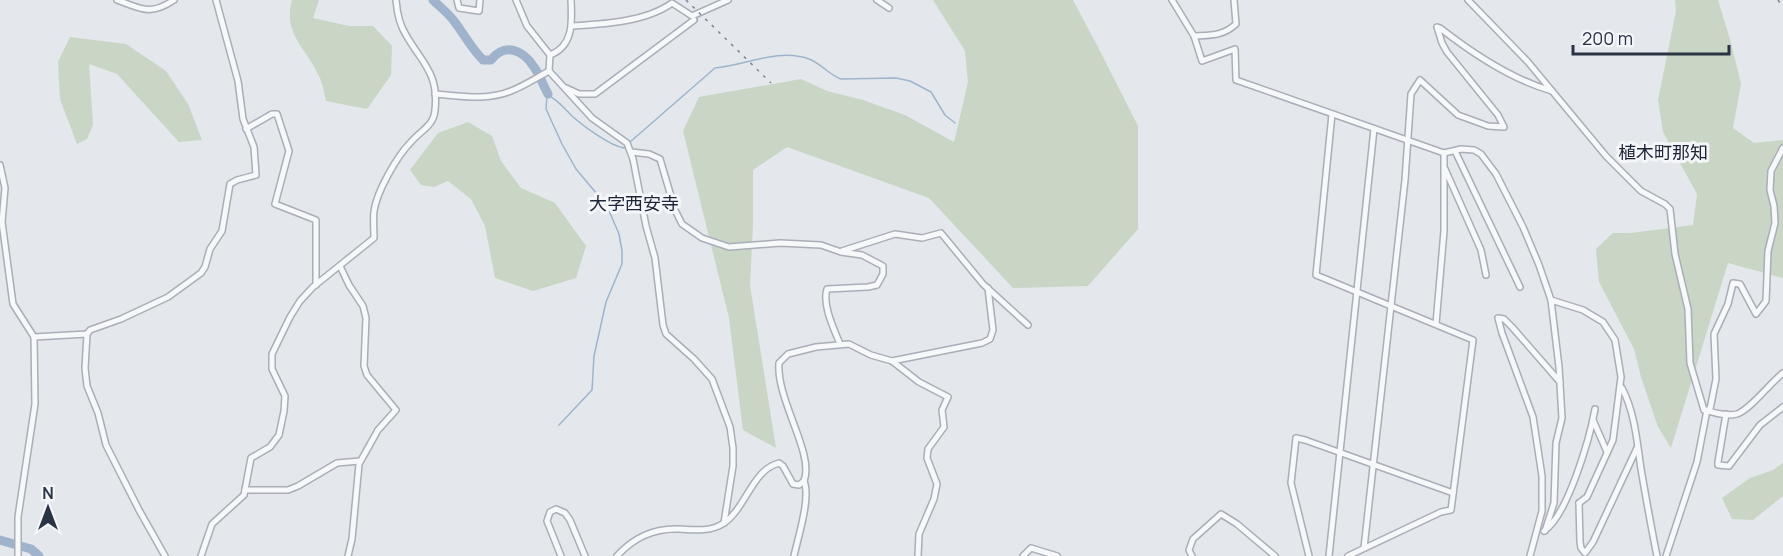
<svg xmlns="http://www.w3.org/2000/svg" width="1783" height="556" font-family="Manrope,'Noto Sans JP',sans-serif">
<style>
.green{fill:#c9d6c5}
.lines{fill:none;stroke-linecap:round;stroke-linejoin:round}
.stream{stroke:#9fb4cc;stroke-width:1.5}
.river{stroke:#9fb4cc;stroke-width:9}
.minor-casing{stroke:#a9aeb7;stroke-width:8}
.minor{stroke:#f7f8fa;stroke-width:5}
.rail{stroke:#7d8696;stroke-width:1.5;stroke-dasharray:3 6;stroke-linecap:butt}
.labels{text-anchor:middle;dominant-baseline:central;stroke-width:6;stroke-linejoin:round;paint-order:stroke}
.quarter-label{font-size:18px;fill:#1d2536;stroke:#f4f6f9}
</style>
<rect width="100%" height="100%" fill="#e4e7ec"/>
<g class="green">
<path d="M292,0h27l-6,18 36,8h24l19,20 -1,29 -24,34 -41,-8c-2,-8 -3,-16 -6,-23 -12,-28 -38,-44 -28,-78z"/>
<polygon points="933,0 1073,0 1100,51 1138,126 1138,229 1088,286 1013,288 929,198 787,147 753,170 753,225 750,285 776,448 743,430 729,318 683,131 699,97 801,79 827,91 863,100 905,115 954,142 968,82 965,51"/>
<polygon points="1675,0 1718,0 1731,43 1741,84 1733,128 1754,143 1783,140 1783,278 1728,263 1671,448 1658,427 1641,377 1634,349 1599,282 1596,249 1613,233 1631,233 1693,225 1697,194 1663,132 1658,100 1676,11"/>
<polygon points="70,37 126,44 166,71 188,104 202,140 179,142 117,74 89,64 93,125 87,139 77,144 60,99 58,62"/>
<polygon points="468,122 492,136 501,161 521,188 555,203 586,246 576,278 533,291 495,278 485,226 471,199 448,181 434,187 421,185 410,170 438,133"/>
<polygon points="1783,463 1783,496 1753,520 1732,519 1722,498 1750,478 1773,470"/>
</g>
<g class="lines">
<g class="stream">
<path d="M630,142l85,-74c31,-3 63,-20 94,-9 13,5 20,16 32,20l55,-1 14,3 21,11 14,23 10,8"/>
<path d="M559,425l33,-35 2,-34 12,-54 16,-38v-13l-3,-17 -12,-28 -31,-37 -14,-25 -16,-35 1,-14c9,3 17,13 25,21 10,9 38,30 52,32l3,-3"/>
</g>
<g class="river">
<path d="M433,0c7,7 15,13 21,21 10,13 17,27 29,39h8c14,-18 32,-10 43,7 6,8 9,18 14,27"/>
<polyline points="0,540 31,549 39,556"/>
</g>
<g class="minor-casing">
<g id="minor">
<path d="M117,0c25,9 33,16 57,0"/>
<polyline points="457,0 459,8 479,11 480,0"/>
<polyline points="516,0 527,26 550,55 549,71 592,118 627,143 633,159 646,226 655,258 663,325 666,334 694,359 712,379 730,427 733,448 733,466 724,523"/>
<polyline points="877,0 889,8"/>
<polyline points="1172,0 1194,36 1202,61 1235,49 1236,80 1444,153 1461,149 1474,150 1481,154 1496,174 1523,227 1539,265 1551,300 1559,367 1562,418 1556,443 1554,503 1545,531"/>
<path d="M1468,0l60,62 78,94 35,35 24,13 5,5 5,45 13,55 2,54 14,47c9,2 22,7 33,4 14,-5 33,-31 46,-41"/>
<path d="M572,26c31,-2 74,-4 100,-23l20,13 36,-16"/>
<path d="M1194,36c17,-1 29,0 42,-12l-2,-24"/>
<path d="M550,55c24,-9 22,-34 21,-55"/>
<polyline points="566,88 579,94 595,94 694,20"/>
<path d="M435,94c26,2 51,7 76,-3 13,-5 25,-13 38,-20"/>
<polyline points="1332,114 1316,275 1473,340 1451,510 1441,512 1348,556"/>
<polyline points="246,129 272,114 277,114 289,151 275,204 316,220 316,285"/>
<polyline points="1455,151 1520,287"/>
<path d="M631,152l18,2 11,5 15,51 7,14 20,14 27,9 51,-4 41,2 20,7 21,3 21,11v8l-6,11 -9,2 -41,2c-5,16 7,40 13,55"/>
<polyline points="0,165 5,188 2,222 13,304 34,337 35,404 18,517 18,556"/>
<polyline points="1445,169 1481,250 1486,275"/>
<polyline points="842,251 895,234 922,238 941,233 983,284 1028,325"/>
<polyline points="340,266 349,285 363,306 366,318 364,366 367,375 396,410 378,430 359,464 352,539 348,556"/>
<polyline points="1551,300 1583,310 1603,322 1615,340 1621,377 1613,440 1587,497 1579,503"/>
<polyline points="1436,324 1444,231 1444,153"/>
<polyline points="87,334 85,368 87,386 98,413 106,445 139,510 165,556"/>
<polyline points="34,337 87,334 90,330 121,319 168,297 201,273 205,267 210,249 222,231 230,184 237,180 256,175 254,147 243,119 238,81 216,0"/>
<polyline points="892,361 982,343 990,339 993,330 988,288"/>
<path d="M1622,388c13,25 15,54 19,81 5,29 10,58 16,87"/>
<polyline points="1726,414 1718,462 1718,465 1729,466 1760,425 1783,407"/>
<polyline points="1593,420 1607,452"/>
<polyline points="245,490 288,490 298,486 337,463 360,461"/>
<polyline points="1579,503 1580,542 1581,548 1585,553 1593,542 1637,448"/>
<path d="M1544,531c24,-16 46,-94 51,-122"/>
<path d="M1364,548l41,-368 6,-86 9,-14 38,35 30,11 16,1 -6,-12 -51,-63 -5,-9 -5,-16 3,1c32,25 73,52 112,63"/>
<path d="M201,556l11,-32 32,-29 7,-37 19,-11 9,-12 5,-24 1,-15 -13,-27v-15l18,-37 10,-16 13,-14 61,-49c0,-9 -1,-19 0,-27 3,-20 23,-55 37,-69 9,-11 23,-16 24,-32 4,-37 -13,-47 -29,-75 -7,-11 -9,-22 -10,-35"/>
<polyline points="561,556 547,521 550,512 556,509 565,513 570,520 585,556"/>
<path d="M617,556c16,-18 37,-28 62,-27 15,1 32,3 45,-6 22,-15 28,-53 55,-60l4,3 10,18 6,1 5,-4"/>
<path d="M794,556c4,-19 17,-58 10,-75 11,-27 -28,-81 -25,-118l9,-9 28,-7 33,-3 22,11 21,6 27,21 29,15 -6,13 2,17 -16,22 -1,9 10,26 -3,15 -15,35 -1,22"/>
<polyline points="1023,556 1031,548 1057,556"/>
<polyline points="1192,556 1189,550 1193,539 1221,514 1237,524 1275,556"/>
<polyline points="1309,556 1291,483 1296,438 1305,440 1453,493"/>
<polyline points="1329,556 1374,129"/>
<polyline points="1530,556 1542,511 1542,476 1533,417 1502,333 1498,318 1504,319 1512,327 1560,382"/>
<polyline points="1666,556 1697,462 1707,410 1710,409 1716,379 1714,334 1728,304 1733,283 1740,284 1756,314 1766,301 1768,251 1775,223 1774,206 1770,190 1771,171 1783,148"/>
</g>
</g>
<use href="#minor" class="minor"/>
<g class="rail">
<polyline points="686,0 771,83"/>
<polyline points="1778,0 1783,7"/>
</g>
</g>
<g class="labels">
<g class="quarter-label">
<text x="1663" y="152">植木町那知</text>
<text x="634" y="203">大字西安寺</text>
</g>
</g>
<g transform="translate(48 508)" stroke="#f4f6f9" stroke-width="4.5" paint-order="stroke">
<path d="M0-4.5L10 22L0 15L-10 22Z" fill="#2b3445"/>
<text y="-9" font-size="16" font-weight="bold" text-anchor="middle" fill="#2b3445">N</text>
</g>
<path d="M1573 45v9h156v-9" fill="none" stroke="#2b3445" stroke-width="3"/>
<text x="1582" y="45" font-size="18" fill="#2b3445" stroke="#f4f6f9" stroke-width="4.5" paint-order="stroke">200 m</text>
</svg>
